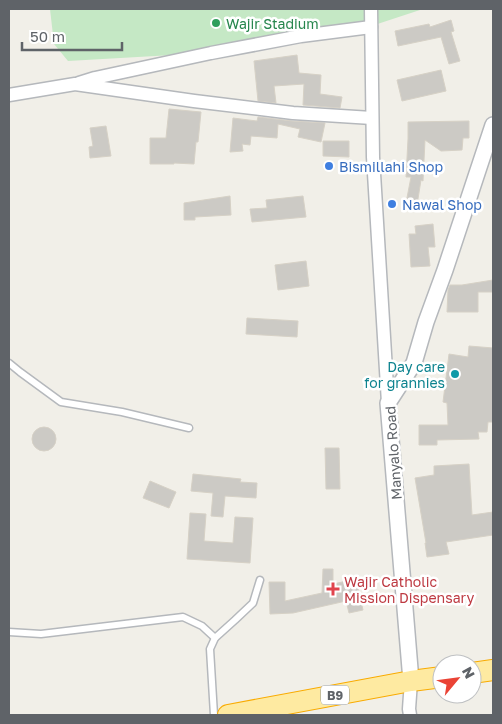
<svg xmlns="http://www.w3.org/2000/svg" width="502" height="724" font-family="'Golos Text',sans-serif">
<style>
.green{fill:#c5e8c5}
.building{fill:#cccac5;stroke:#d6d1c6}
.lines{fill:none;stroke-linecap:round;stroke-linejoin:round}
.service-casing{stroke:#b5b8bc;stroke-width:9}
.minor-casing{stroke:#b5b8bc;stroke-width:15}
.tertiary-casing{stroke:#b5b8bc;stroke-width:18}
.trunk-casing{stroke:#f9ab00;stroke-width:22}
.service{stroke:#fff;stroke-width:6}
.minor{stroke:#fff;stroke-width:12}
.tertiary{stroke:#fff;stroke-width:15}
.trunk{stroke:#feeaa1;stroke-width:20}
.leisure-dot{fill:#2e9e5b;stroke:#fff;stroke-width:2}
.shop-dot{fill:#3f7fe0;stroke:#fff;stroke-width:2}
.culture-dot{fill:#0f9aa8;stroke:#fff;stroke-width:2}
.health-dot{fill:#e0444e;stroke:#fff;stroke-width:2}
.labels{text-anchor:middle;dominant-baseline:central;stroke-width:5;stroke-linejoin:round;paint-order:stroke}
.shield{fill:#fff;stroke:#8f9295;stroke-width:1}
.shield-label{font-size:12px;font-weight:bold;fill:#5f6368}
.leisure-label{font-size:14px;fill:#27864d;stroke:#fff;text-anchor:start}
.shop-label{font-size:14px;fill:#366cbe;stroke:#fff;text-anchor:start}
.culture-label{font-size:14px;fill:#0d838f;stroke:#fff;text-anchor:end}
.street-label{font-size:14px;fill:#5f6368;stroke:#fff}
.health-label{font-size:14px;fill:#be3a42;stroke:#fff;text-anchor:start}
</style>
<rect width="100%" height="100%" fill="#f1efe8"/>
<polygon class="green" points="50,9 423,9 338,37 225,52 68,61 54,44"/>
<g class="building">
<polygon points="451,20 454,31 451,32 460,61 449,64 441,37 398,46 395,31 429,24 430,27"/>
<polygon points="297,55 299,73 321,75 320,94 342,97 340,108 303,105 304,84 274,86 276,103 258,101 254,61"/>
<polygon points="441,70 446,91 402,101 397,80"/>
<polygon points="169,109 201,112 198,142 196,142 194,164 174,163 174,164 150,164 150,138 166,138"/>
<polygon points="258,117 292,121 325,123 321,142 298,137 300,129 278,124 277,138 251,136 250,145 242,144 243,151 230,152 233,118 257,121"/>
<polygon points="469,121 469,138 463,138 462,150 441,151 425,140 423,181 421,180 417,205 406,203 411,177 406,177 408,139 408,122"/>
<polygon points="106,126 111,156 90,158 89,147 93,146 90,128"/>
<polygon points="323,141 349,141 349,157 323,156"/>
<polygon points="230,196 231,215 195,217 195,220 184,220 184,203"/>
<polygon points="303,196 306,217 252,222 250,209 267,208 266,200"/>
<polygon points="433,224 435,247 428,247 430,266 411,267 409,234 416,234 415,226"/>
<polygon points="306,261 309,286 278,290 275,265"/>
<polygon points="493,280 493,292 478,292 478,312 447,312 448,290 450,285 462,285"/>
<polygon points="247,318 298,321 297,337 246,334"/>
<polygon points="469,346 493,348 493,422 488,422 487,432 478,432 479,439 437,440 437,445 419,445 419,425 448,425 447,403 443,402 449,354 468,357"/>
<circle cx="44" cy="439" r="12"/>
<polygon points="325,448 339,448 340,489 326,489"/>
<polygon points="469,464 472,515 493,512 493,535 446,542 449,554 427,557 425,543 426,543 415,478 434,475 434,466"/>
<polygon points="193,474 241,479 240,482 257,483 256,498 225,496 223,517 211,516 213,493 191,491"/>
<polygon points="150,481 176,492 169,508 143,498"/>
<polygon points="190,513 206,514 204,541 233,543 235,517 253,518 250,563 187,559"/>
<polygon points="323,569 333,569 333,584 356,579 363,610 349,613 346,601 293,613 270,614 269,582 285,582 285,601 322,593"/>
</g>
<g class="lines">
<g class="service-casing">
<g id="service">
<polyline points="9,363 20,372 61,402 122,412 189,428"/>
<polyline points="9,632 41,634 183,617 202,626 215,638"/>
<polyline points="214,715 210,649 215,638 235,620 253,603 260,580"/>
</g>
</g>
<g class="minor-casing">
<g id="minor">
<polyline points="371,9 373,157 388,403"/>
<polyline points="79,83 95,78 211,53 301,36 371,27"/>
<polyline points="9,95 75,84 194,101 293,113 372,118"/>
<polyline points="410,715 409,709 411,681"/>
</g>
</g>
<g class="tertiary-casing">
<polyline id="tertiary" points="411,681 388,403 414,363 426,322 445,270 493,125"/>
</g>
<g class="trunk-casing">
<g id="trunk">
<polyline points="472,673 493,670"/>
<polyline points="228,715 411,681 442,677"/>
</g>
</g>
<use href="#service" class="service"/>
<use href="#minor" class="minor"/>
<use href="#tertiary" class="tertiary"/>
<use href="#trunk" class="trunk"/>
</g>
<circle class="leisure-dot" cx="216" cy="23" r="5"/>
<g class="shop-dot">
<circle cx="329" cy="166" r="5"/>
<circle cx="392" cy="204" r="5"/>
</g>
<circle class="culture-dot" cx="455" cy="374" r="5"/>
<path class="health-dot" d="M330.5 581.5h5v5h5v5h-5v5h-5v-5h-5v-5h5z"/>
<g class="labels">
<rect class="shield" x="321" y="685.5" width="28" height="19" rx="4"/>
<g class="shield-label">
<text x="335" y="695">B9</text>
</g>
<g class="leisure-label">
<text x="226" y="23">Wajir Stadium</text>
</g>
<g class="shop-label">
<text x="339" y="166">Bismillahi Shop</text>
<text x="402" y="204">Nawal Shop</text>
</g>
<g class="culture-label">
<text x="445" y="366">Day care<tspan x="445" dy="16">for grannies</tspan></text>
</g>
<g class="street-label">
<text transform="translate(393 453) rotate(-94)">Manyalo Road</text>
</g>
<g class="health-label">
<text x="344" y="581">Wajir Catholic<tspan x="344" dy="16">Mission Dispensary</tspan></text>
</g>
</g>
<rect width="502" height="724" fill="none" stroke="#5f6368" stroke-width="20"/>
<g transform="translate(457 679) rotate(61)"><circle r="24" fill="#ffffff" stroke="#bfc1c3"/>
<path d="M0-4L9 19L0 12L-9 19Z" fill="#ea4335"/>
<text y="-8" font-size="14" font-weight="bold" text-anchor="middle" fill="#5f6368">N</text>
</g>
<path d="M22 42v8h100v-8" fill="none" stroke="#5f6368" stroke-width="2.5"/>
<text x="30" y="42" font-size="15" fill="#5f6368" stroke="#ffffff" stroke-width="4" paint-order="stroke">50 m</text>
</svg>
